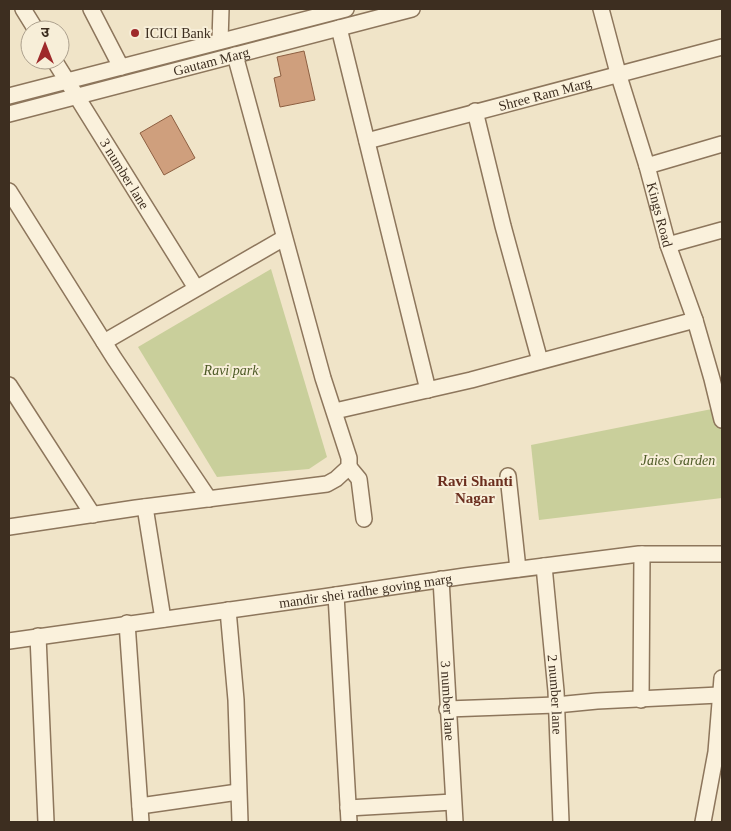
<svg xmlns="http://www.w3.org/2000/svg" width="731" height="831" font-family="'Times New Roman','Noto Sans Devanagari',serif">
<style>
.green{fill:#c9cf9b}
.building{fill:#cf9f7d;stroke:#8d5f41}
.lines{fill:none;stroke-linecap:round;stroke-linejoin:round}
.minor-casing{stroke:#8d765c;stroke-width:18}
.minor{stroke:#faf1dc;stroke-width:15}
.poi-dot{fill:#9e2a2b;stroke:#f7eed8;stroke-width:2}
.labels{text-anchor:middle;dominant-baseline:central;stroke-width:4;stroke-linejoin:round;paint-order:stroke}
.poi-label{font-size:14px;fill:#3d2e20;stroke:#f7eed8;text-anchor:start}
.street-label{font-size:14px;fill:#3d2e20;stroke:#f7eed8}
.park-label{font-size:14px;font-style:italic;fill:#4d5a26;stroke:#f7eed8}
.neighbourhood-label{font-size:15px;font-weight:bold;fill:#6b2e1e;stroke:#f7eed8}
</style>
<rect width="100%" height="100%" fill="#f0e4c8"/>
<g class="green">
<polygon points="271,269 327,457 309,469 217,477 138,347"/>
<polygon points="722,407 722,498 539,520 531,445"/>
</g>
<g class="building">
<polygon points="304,51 315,100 280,107 274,78 281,76 277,57"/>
<polygon points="171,115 195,158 164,175 140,133"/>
</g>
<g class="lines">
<g class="minor-casing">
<g id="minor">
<polyline points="23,9 36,30"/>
<polyline points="91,9 121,67"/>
<path id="s1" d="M601,9l17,64 29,93 21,79 27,75 17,59 10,41"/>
<polyline points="339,28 428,390"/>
<polyline points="220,41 221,9"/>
<path id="s2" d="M54,60l142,228"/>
<polyline points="9,96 346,9"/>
<polyline points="475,111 503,226 540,361"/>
<path id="s3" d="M9,114l403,-105"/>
<path id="s4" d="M367,141l355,-94"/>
<polyline points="647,166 722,144"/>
<polyline points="9,191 114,358 209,499"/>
<polyline points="668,245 722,230"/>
<polyline points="104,342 284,238"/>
<polyline points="9,385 93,515"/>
<polyline points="335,411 471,380 695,320"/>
<polyline points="349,467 359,479 364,519"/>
<polyline points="508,476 518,569"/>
<polyline points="145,507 163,619"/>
<polyline points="9,527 136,508 327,484 336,479 349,467 349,458 323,378 235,55"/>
<path id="s5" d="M544,566l12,125 5,131"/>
<path id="s6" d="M441,579l14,243"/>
<polyline points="336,595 349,822"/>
<polyline points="228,610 236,700 240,822"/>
<polyline points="127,623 141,822"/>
<polyline points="38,636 46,822"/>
<path id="s7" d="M9,641l314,-44 142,-21 174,-22h83"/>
<polyline points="641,700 642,554"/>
<polyline points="447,709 556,705 597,701 719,695"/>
<polyline points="140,806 238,792"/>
<polyline points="348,808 453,802"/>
<polyline points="703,822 716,752 722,678"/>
</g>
</g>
<use href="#minor" class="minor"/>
</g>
<circle class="poi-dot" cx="135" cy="33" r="5"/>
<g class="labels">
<g class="poi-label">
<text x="145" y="33">ICICI Bank</text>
</g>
<g class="street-label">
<text stroke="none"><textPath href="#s3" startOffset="209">Gautam Marg</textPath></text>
<text stroke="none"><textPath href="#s4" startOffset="184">Shree Ram Marg</textPath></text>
<text stroke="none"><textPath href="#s2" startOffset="134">3 number lane</textPath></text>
<text stroke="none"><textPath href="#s1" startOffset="214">Kings Road</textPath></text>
<text stroke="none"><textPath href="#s7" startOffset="360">mandir shei radhe goving marg</textPath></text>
<text stroke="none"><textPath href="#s5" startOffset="129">2 number lane</textPath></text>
<text stroke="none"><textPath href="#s6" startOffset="122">3 number lane</textPath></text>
</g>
<g class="park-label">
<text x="231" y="370">Ravi park</text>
<text x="678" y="460">Jaies Garden</text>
</g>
<g class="neighbourhood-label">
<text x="475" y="481">Ravi Shanti<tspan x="475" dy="17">Nagar</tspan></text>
</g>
</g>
<rect width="731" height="831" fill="none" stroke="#3d2e20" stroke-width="20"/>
<g transform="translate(45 45)"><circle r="24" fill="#f7eed8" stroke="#ada18e"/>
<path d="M0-4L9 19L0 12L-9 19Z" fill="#9e2a2b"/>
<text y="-8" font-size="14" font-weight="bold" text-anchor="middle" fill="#3d2e20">उ</text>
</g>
</svg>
